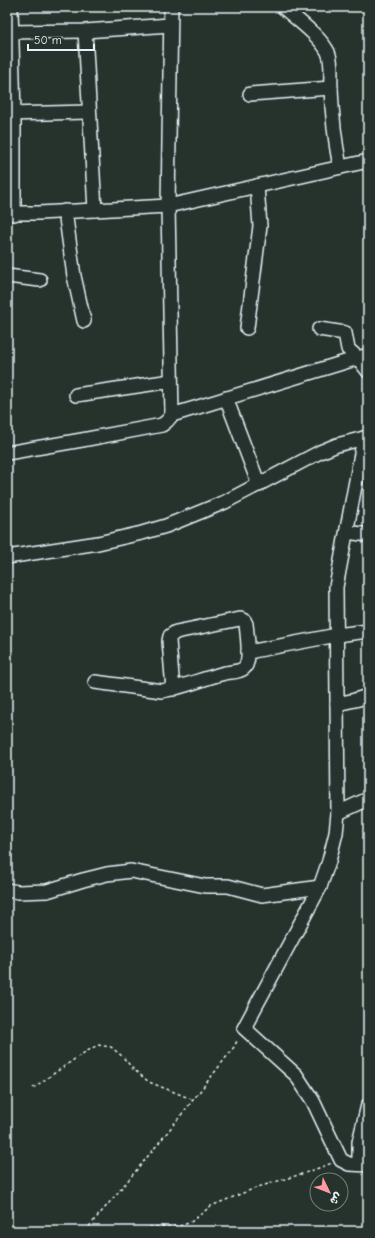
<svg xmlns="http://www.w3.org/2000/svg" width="375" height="1238" font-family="'Comic Neue','Playpen Sans Arabic',sans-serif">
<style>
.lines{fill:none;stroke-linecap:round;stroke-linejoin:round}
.minor-casing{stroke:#e8f1f8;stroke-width:16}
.path{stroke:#e8f1f8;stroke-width:1.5;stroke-dasharray:3 3;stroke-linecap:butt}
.minor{stroke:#26332d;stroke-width:13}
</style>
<rect width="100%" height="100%" fill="#26332d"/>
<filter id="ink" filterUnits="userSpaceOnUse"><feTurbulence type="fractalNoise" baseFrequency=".025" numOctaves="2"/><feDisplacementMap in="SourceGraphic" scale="8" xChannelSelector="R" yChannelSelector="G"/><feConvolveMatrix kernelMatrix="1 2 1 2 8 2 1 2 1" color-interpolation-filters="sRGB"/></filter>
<g filter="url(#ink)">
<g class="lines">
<g class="minor-casing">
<g id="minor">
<polyline points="11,7 14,115 14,214"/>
<polyline points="171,7 168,206 172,415 368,355"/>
<path d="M283,7c14,13 36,28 45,45 5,11 2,25 3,36 1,27 4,53 9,79"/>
<polyline points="85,31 95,210"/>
<polyline points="7,32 85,31 170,25"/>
<polyline points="250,94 331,88"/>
<polyline points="7,114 88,112"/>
<polyline points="65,211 74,276 84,321"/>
<polyline points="7,213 39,213 168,206 368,161"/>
<polyline points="7,276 40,280"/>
<polyline points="247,328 260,226 257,186"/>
<polyline points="319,329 345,333 348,349 358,358 368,371"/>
<polyline points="76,395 171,381"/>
<polyline points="226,398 259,485"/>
<polyline points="7,453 82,440 162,425 167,421 172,415"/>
<polyline points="347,532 368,535"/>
<polyline points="7,557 98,543 142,533 166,526 225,502 320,452 337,445 368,437"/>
<polyline points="248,652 337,635 368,631"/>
<path d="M95,682l67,9c22,-4 42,-13 63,-18 5,-1 16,-1 20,-6 6,-8 2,-33 1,-43l-2,-4 -4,-1 -64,13 -6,4 -1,5 4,48"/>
<polyline points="337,704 355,700 368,696"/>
<polyline points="368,799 338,813 336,833 329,861 320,887 244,1028 296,1075 313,1101 341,1160 349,1164 368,1165"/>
<polyline points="338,813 336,587 364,438"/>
<polyline points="7,890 18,892 47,891 83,880 107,874 131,871 205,886 228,886 262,895 320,887"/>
<polyline points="359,1164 359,1142 368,1105"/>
</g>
</g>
<g class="path">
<polyline points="33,1088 82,1054 98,1045 111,1047 122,1056 133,1069 149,1082 194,1100"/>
<path d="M85,1231c52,-60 101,-121 149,-184l4,-8"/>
<polyline points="138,1231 149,1227 180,1226 191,1222 211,1206 258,1187 305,1173 332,1163"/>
</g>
<use href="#minor" class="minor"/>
</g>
</g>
<rect width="375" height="1238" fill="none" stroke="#26332d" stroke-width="24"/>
<rect x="12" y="12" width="351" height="1214" fill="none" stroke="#e8f1f8" stroke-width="1.5" filter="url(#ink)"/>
<g transform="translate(329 1192) rotate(133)"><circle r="19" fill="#26332d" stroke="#747f7e"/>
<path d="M0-3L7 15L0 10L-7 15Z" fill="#ff9aa2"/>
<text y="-6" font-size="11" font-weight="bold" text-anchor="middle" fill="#e8f1f8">ش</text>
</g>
<path d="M28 44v6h66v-6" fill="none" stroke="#e8f1f8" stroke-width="2"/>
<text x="34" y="44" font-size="12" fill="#e8f1f8" stroke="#26332d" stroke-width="3" paint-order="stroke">50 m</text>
</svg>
